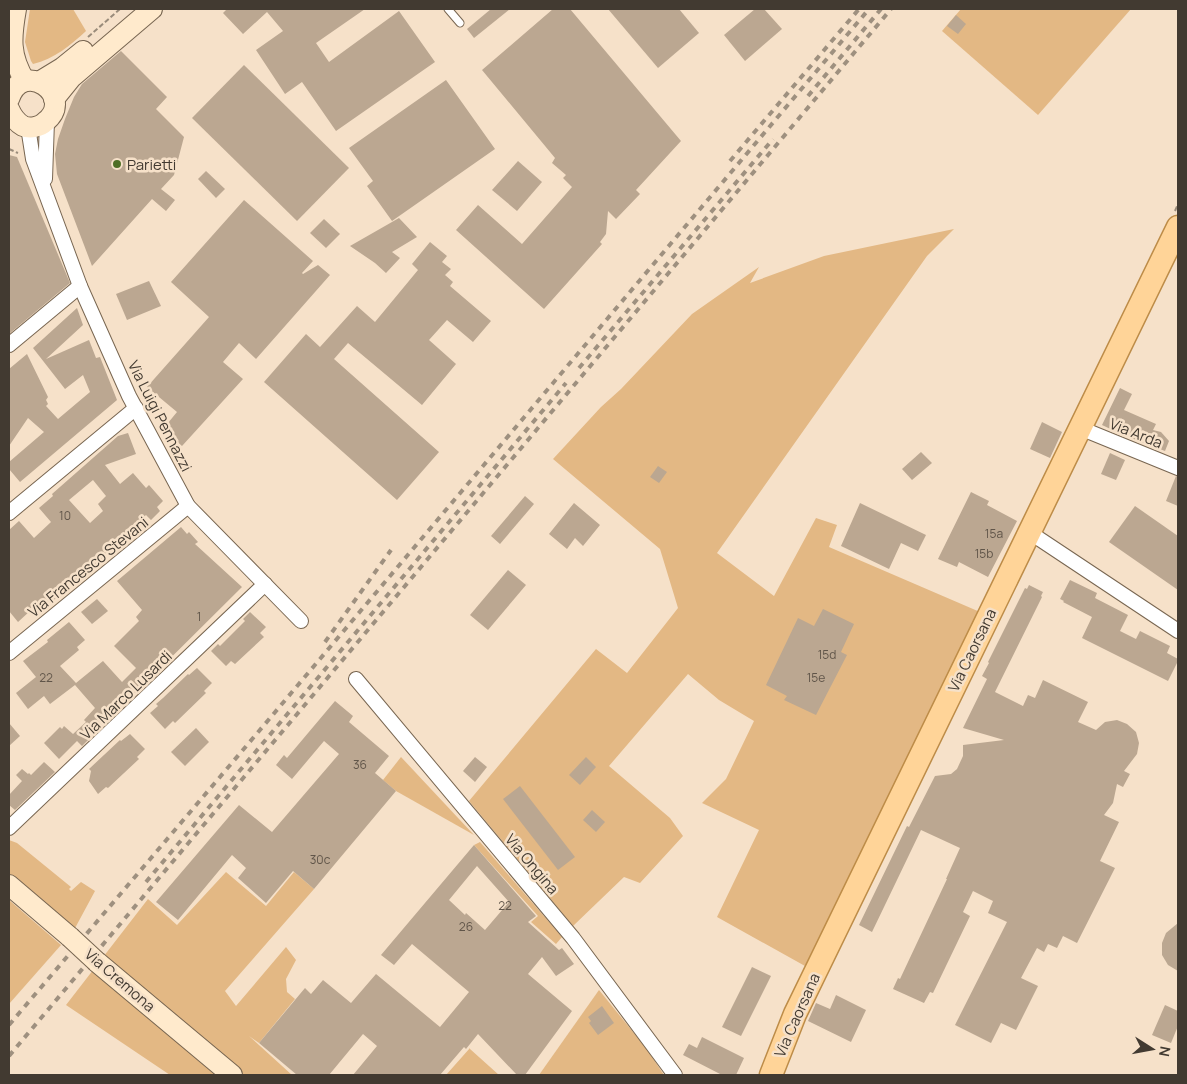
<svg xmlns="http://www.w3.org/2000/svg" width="1187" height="1084" font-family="Manrope,sans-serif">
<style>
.green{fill:#e3b884}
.building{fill:#bba791;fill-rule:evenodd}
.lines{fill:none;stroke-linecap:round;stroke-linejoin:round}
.lane-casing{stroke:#786651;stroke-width:9}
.street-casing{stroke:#786651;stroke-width:16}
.secondary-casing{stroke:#786651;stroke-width:22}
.primary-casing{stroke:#bd8c48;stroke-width:25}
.path{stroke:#998b7a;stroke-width:2;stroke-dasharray:5 2.5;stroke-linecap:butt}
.lane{stroke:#fff;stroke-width:7}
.street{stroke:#fff;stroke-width:14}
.secondary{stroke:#ffeacc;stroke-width:20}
.primary{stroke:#ffd498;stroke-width:22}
.rail{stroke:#9e907f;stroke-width:4;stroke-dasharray:6 6;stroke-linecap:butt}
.secondary-bridge-casing{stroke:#786651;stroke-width:22;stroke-linecap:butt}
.secondary-bridge{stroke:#ffeacc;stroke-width:20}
.poi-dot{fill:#4f6f26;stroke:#f6e1c9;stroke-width:2}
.labels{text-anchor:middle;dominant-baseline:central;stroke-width:5;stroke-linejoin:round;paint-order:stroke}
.number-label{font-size:12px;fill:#605549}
.poi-label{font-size:15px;fill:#423a31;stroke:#f6e1c9;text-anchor:start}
.street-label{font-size:15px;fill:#423a31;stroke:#f6e1c9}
</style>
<rect width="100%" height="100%" fill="#f6e1c9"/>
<g class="green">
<path d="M30,9h43l13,22c-15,14 -32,28 -53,33l-2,-3 -6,-19z"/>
<polygon points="961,9 1131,9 1038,115 942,31"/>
<polygon points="954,229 927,256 717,553 774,596 816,518 837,525 829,547 980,612 805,966 717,917 759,830 702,803 726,779 754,721 719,700 688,674 609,766 670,818 683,836 640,883 624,877 573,926 469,801 596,649 627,673 678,608 660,549 553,459 601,407 621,389 692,314 759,267 750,283 824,256"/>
<polygon points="401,757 474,835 396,791 383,780"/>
<polygon points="9,840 17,843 71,887 69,889 71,891 81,882 95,891 74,930 9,875"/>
<polygon points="480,842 562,937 556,944 531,922 538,916 474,845"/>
<polygon points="226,872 266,906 294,872 314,889 225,991 236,1006 286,947 296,960 286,979 287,992 295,999 259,1043 249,1036 292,1075 170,1075 66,1005 148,899 177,925"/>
<polygon points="9,900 61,945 9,1004"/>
<polygon points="599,990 646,1048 664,1075 539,1075"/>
<polygon points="470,1048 470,1049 499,1075 446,1075"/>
</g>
<g class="building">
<polygon points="227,9 365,9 316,43 329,62 399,11 435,62 336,131 302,82 285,94 256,50 283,31 267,12 243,34 223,13"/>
<polygon points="491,9 510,9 474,38 467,29"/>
<polygon points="553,9 570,9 681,141 636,190 640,194 616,219 608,211 606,234 600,242 602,244 544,309 456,230 478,205 522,244 572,187 563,178 566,175 552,163 555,158 482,70"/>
<polygon points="608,9 679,9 699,33 658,68"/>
<polygon points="755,9 764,9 782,29 745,61 724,35"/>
<polygon points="956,15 966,24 958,34 947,26"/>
<polygon points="121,51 167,97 156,109 184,137 174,175 161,189 175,200 166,211 152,199 92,266 57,174 55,154 58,139 65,119 74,97 82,84"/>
<polygon points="244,65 349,168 297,221 192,118"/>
<polygon points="446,80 495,149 392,221 367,186 373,181 349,148"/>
<polygon points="9,155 17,157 70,283 9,334"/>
<polygon points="518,161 542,182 517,211 492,190"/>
<polygon points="206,171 225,189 216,198 198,179"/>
<polygon points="244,200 313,261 302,273 303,274 318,265 330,275 256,359 239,343 223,362 243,379 182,446 163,429 177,412 147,387 209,317 171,282"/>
<polygon points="399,218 417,237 392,252 400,258 386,273 375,263 350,246"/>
<polygon points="324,219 340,234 326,248 310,233"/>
<polygon points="430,242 447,256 442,262 451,269 445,275 453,282 450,286 491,321 473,342 447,320 429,340 456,364 422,405 348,343 334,359 439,452 397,500 264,382 306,334 320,347 357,306 375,322 418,270 412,264"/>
<polygon points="149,281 161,306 127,320 116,294"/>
<polygon points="77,308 83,325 46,359 89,340 96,358 100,357 117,400 20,482 9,469 9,462 44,432 28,418 9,446 9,369 27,354 48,397 46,400 48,404 46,406 58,419 90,392 83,375 65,389 33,348"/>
<polygon points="1120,388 1132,394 1124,410 1156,424 1153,430 1161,432 1169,441 1165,451 1121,434 1102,425"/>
<polygon points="1042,422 1062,432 1050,458 1030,449"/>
<path d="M128,433l8,21 -31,11 15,19 13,-11 13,15 3,-3 14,16 -6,6 3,4 -9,9 -5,-5 -39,34 4,4 -63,52 -5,-6 -25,23 -9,-11v-81l10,-9 15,17 17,-16 -12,-14 14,-12 -1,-2 66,-58zM93,480l13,16 -8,8 5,7 -13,12 -21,-23z"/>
<polygon points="921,452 932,463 912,480 902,469"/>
<polygon points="1110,453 1125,460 1116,480 1101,474"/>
<polygon points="658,466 667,472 659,483 650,477"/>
<polygon points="1176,476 1178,477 1178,506 1166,501"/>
<polygon points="971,492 989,501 987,505 1017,521 988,577 959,562 957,567 938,559"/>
<polygon points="525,496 534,504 500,544 491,536"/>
<polygon points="574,503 600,525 583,546 575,538 567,549 549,534"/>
<polygon points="860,503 926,535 918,551 901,543 889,569 841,546"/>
<polygon points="1135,506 1178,536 1178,590 1109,542"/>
<polygon points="181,527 187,534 189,532 198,542 195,544 242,587 82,746 77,741 59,759 44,743 60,727 62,729 64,726 73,734 86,722 84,720 95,708 75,685 50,704 44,696 28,709 16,693 36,677 23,661 48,642 47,640 69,622 85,640 77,647 79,650 60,666 76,683 103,661 122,682 136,668 114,646 139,621 136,617 142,610 117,581"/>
<polygon points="508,570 526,585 488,630 470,615"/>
<polygon points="1070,580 1097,593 1095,598 1128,615 1120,631 1136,639 1140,631 1170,646 1167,653 1178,659 1178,661 1168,681 1082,638 1092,617 1063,602 1064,601 1060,599"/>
<polygon points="1029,585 1043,592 1041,596 1042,597 995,692 1023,706 1028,695 1035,698 1043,680 1088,702 1078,722 1096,730 1105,722 1117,720 1127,724 1136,732 1139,743 1137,754 1124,771 1130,774 1123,787 1117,784 1113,803 1104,815 1119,822 1100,861 1115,868 1077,943 1063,936 1057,948 1048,944 1044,952 1037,948 1021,978 1038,986 1016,1030 1001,1023 991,1043 955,1025 1007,922 988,913 993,901 973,891 963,912 970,916 933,993 930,992 924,1003 893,989 898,978 900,979 947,879 946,879 960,848 921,830 872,932 859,925 907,826 909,827 935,776 951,774 957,769 963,756 963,745 1004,740 963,728 987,679 982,676 989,663 988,662 1025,588 1027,589"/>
<polygon points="97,599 108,611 92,624 81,612"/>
<polygon points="823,609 854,624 841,652 847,655 816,715 784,700 787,696 766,685 798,618 814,626"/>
<polygon points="250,612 266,627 260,633 264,637 235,664 231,661 226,666 211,651 218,644 220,646 245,621 243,619"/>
<polygon points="197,668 212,683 204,691 206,693 175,723 173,721 165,729 150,713 158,706 156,704 163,698 188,674 189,675"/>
<polygon points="335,701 353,716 349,722 389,756 375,773 396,791 314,889 293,871 266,903 238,878 246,868 232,855 178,920 156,902 239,805 272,832 339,754 324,741 292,779 276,765 284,755 287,758"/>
<polygon points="9,723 20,736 9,746"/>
<polygon points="196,728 209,742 185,766 171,752"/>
<polygon points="130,734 145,749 137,757 139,759 108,788 106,787 98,794 89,781 91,771 89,769 120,740 121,741"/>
<polygon points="475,757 487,767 475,782 463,771"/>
<polygon points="586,757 596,767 580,785 569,775"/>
<polygon points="44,762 55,772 15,810 9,805 9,795 22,781 16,775 22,769 28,774 29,773 31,775"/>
<polygon points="520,786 575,857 558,870 503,799"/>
<polygon points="592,810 605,822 596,832 583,820"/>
<path d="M474,845l62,71 -8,6 31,28 3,-2 12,16 -18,12 -14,-19 -14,17 44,37 -47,64h-8l-39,-41 -12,15 -2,-2 -24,28h-87l24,-29 -14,-12 -34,41h-32l-38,-32 46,-55 6,6 12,-14 28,23 25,-29 64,53 29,-35 -57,-48 -18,21 -13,-10zM477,866l32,36 -24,28 -19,-17 -1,2 -16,-15z"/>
<polygon points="1178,923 1178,971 1168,965 1162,955 1162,943 1166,933"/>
<polygon points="752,967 771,976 741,1036 722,1027"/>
<polygon points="836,995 866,1010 851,1042 808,1021 816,1003 830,1009"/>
<polygon points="1165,1005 1178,1011 1178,1026 1171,1043 1152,1035"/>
<polygon points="602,1006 614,1023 598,1035 589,1023 591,1021 588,1017"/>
<polygon points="702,1037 744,1058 736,1075 722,1075 683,1055 689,1044 697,1048"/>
</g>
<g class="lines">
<g class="lane-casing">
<polyline id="lane" points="448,9 460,23"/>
</g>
<g class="street-casing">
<g id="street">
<polyline points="28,127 33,159 80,286 129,396 188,506 301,621"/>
<polyline points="45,179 47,121"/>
<polyline points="9,345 80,286"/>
<polyline points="1080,428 1178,468"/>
<polyline points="9,513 136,408"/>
<polyline points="1029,532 1178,631"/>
<polyline points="9,653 188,506"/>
<polyline points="356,679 573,938 675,1075"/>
<polyline points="9,828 265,584"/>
</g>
</g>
<g class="secondary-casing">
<g id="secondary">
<path d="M16,9c-5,28 -7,46 9,72"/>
<polyline points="39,82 62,68 83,51"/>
<path d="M9,99c14,-42 68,-2 36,23 -5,5 -15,7 -22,4 -7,-4 -11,-10 -14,-17"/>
<polyline points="54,99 71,78 152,9"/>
<polyline points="9,885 70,937"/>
<polyline points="97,962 232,1075"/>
</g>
</g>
<g class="primary-casing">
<polyline id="primary" points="771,1075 795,1014 1178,227"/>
</g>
<g class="path">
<polyline points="88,37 120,9"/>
<polyline points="9,149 18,153"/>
<polyline points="1175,211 1178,204"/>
</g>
<use href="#lane" class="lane"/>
<use href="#street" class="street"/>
<use href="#secondary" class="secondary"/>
<use href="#primary" class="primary"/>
<g class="rail">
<polyline points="808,96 881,9"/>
<polyline points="730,161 859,9"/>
<polyline points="579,368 773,139"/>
<polyline points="325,642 391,550"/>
<polyline points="146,882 566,383"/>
<polyline points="9,1025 265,724 869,9"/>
<polyline points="9,1056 891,9"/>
</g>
<g class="secondary-bridge-casing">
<polyline id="secondary-bridge" points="70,937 97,962"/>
</g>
<use href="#secondary-bridge" class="secondary-bridge"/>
</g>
<circle class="poi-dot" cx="117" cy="164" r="5"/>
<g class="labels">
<g class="number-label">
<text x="65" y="515">10</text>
<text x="994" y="533">15a</text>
<text x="984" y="553">15b</text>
<text x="199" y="616">1</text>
<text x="827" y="654">15d</text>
<text x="46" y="677">22</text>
<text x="816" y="677">15e</text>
<text x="360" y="764">36</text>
<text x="320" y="859">30c</text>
<text x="505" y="905">22</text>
<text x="466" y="926">26</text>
</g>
<g class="poi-label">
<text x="127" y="164">Parietti</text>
</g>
<g class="street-label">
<text transform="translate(160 416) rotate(63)">Via Luigi Pennazzi</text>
<text transform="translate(1136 433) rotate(22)">Via Arda</text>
<text transform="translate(88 567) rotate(-39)">Via Francesco Stevani</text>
<text transform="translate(972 650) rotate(-64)">Via Caorsana</text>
<text transform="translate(126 695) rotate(-44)">Via Marco Lusardi</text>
<text transform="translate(532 864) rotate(50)">Via Ongina</text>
<text transform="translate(120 980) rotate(41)">Via Cremona</text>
<text transform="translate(797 1015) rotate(-66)">Via Caorsana</text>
</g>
</g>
<rect width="1187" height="1084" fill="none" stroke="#423a31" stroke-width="20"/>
<g transform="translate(1152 1049) rotate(101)" stroke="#f6e1c9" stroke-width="4" paint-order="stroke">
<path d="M0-4L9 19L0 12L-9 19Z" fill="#423a31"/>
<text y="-8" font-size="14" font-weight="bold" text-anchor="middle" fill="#423a31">N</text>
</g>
</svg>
